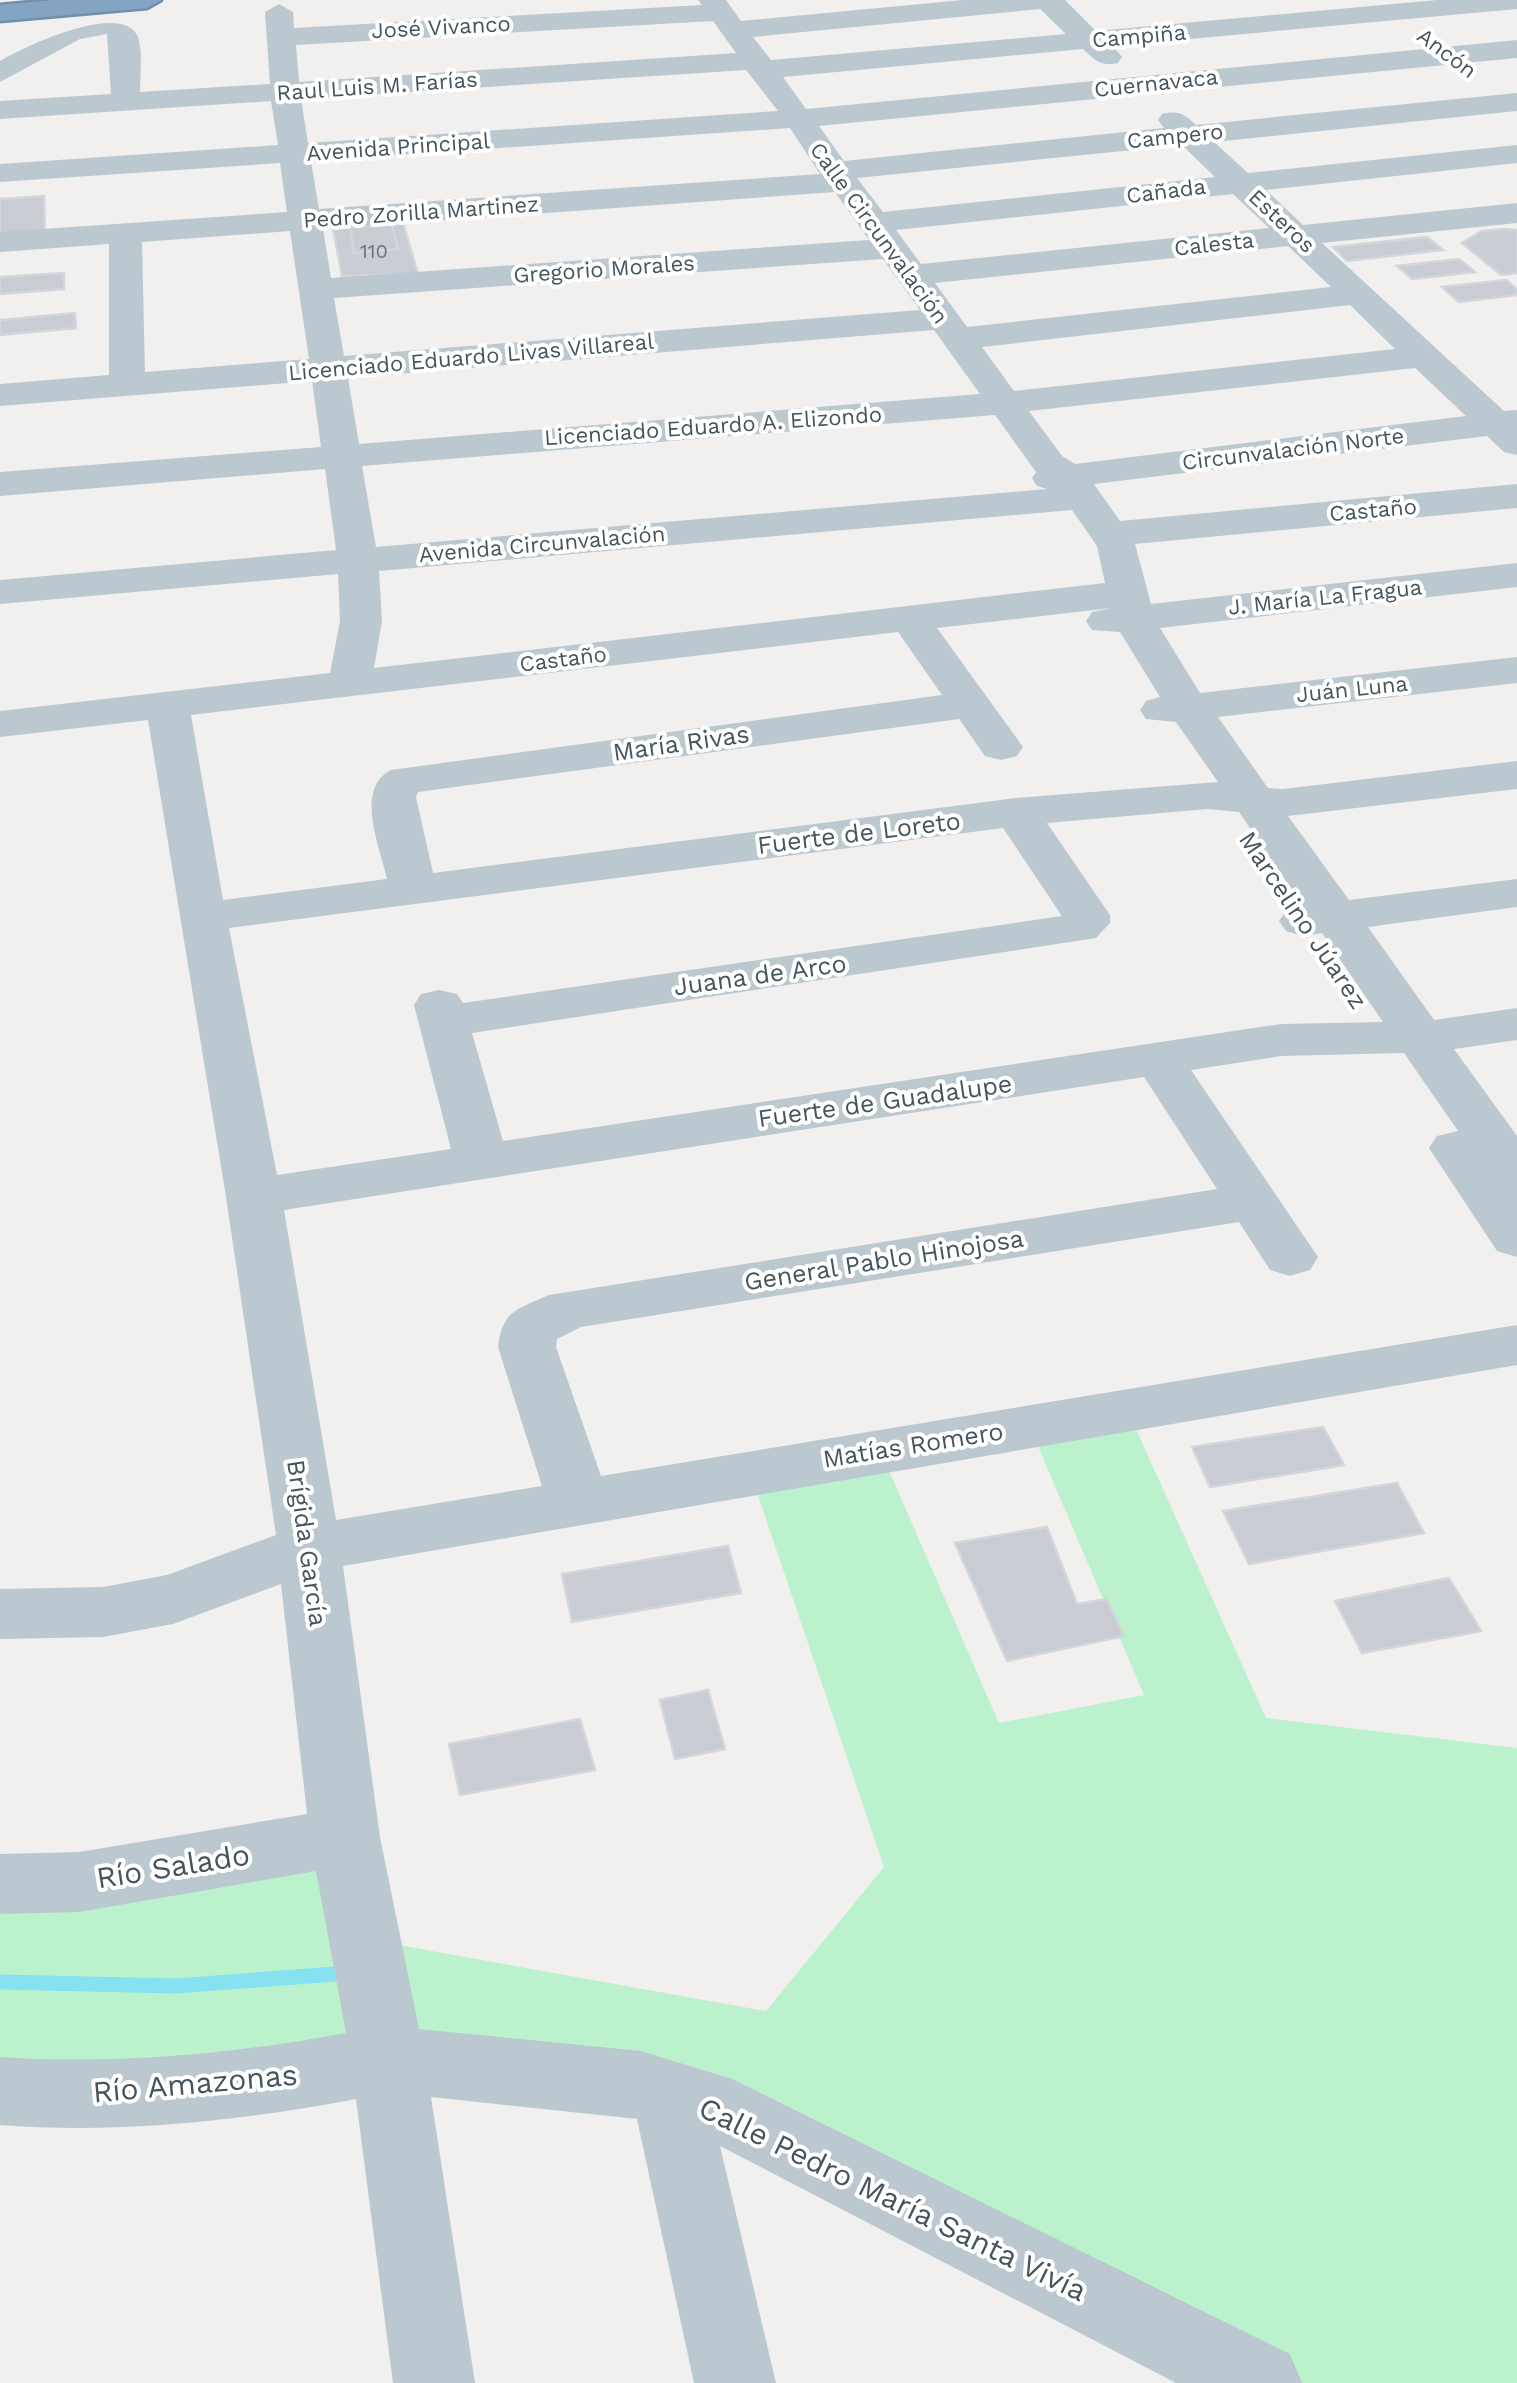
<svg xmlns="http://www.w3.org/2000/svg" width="1517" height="2383" font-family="'Work Sans',sans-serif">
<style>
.green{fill:#bbf2cd}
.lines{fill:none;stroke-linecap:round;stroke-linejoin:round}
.stream{stroke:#86e1f1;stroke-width:15}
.building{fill:#c9ccd2;stroke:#d3d6db;stroke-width:2.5}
.highway-casing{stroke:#6f90ad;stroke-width:5}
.minor{fill:#bcc8cf;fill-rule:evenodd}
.highway{fill:#84a5c1;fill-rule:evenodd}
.labels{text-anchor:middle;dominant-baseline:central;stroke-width:8;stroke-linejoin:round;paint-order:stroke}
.number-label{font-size:20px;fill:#67727b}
.far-street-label{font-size:22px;fill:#46545e;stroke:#fff}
.street-label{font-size:25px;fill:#46545e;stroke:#fff}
.near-street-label{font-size:30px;fill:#46545e;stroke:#fff}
</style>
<rect width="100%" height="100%" fill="#f2efef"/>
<polygon class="green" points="1127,1409 1266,1718 1517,1748 1517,2383 1259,2383 671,2099 0,2091 0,1884 345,1837 365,1939 766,2011 884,1867 750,1472 880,1450 999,1723 1144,1695 1029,1425"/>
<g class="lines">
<polyline class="stream" points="0,1982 176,1986 348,1973"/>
</g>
<g class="building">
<polygon points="44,196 45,234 0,237 0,199"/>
<polygon points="403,223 418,274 342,276 333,229"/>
<polygon points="392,225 398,249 354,253 350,227"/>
<polygon points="1505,229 1517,230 1517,273 1501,275 1462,243 1482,231"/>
<polygon points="1427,237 1443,250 1347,261 1333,247"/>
<polygon points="1459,259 1475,272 1412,279 1397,266"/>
<polygon points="64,273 64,289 0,294 0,277"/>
<polygon points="1506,280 1517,289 1517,295 1459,302 1442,287"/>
<polygon points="75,313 76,328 0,335 0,320"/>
<polygon points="1323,1427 1344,1465 1210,1487 1192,1447"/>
<polygon points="1397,1483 1424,1533 1249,1564 1223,1511"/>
<polygon points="1047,1527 1077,1604 1107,1599 1124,1636 1007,1661 955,1543"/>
<polygon points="728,1546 741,1593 572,1622 562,1574"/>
<polygon points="1449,1578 1481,1631 1362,1653 1335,1601"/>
<polygon points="708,1690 725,1749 675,1759 660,1700"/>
<polygon points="580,1719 595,1770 460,1795 449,1744"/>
</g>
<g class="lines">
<g class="highway-casing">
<polygon id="highway" points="53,0 161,0 147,8 0,21 0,5"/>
</g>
<path class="minor" d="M698,0h28l15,21 222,-21h102l31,31 341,-31h80v9l-404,37 9,11 -4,6c-17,4 -23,-3 -35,-14l-300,28 23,32 711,-69v18l-698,68 25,35 320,-33 -6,-8 4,-6c16,-4 23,0 34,11l321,-32v18l-303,31 34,31 269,-28v18l-251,27 37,35 214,-22v20l-195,20 182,168 13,-1v45l-13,-3 -17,-16 -393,48 26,37 397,-37v24l-382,36 16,60 366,-41v24l-357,41 40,65 317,-36v26l-299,34 50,71 15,1 234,-28v28l-229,27 61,84 168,-21v28l-149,20 66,93 83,-12v32l-63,9 63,87v121l-20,-6 -68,-103 8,-12 21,-5 -54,-78 -123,3 -90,14 127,187 -8,13 -20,6 -20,-6 -31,-48 -658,105 -24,12 -1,8 45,129 916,-151v40l-1174,201 37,271 39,192 222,22 91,28 558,275 12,29h-126l-456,-237 56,237h-82l-57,-264 -206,-22 44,286h-82l-37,-284c-116,22 -238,35 -356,26v-68c114,8 233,-3 346,-24l-30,-162 -237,41 -79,2v-60l79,-2 228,-38 -26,-230 -108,40 -70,13 -103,2v-50l103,-2 64,-12 109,-40 -50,-338 -78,-477 -148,17v-26l330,-38 10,-52 -2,-47 -338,30v-24l336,-30 -11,-81 -325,27v-24l321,-25 -9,-66 -312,25v-22l109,-9v-131l-109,8v-20l287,-20 -7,-49 -280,19v-18l278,-19 -7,-44 -271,18v-18l111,-7 -4,-60 -27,5 -80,43v-21c25,-15 123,-61 138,-24 5,16 2,38 2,55l130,-8 -5,-72 14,-8 14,8 1,16 408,-23zM1040,9l26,25 -295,26 -18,-23zM713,21l23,32 -437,29 -3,-37zM746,70l32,41 -470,32 -7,-44zM790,128l30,46 -501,35 -8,-48zM1182,145l33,32 -332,35 -26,-34zM835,192l34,48 -538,38 -8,-49zM1233,194l36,34 -348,36 -25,-34zM290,231l19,128 -164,13 -3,-130zM1288,246l43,41 -364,40 -32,-44zM883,259l37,51 -576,46 -10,-58zM1350,305l45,44 -381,42 -32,-44zM934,330l46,64 -621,50 -11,-66zM1415,368l51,48 -391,48 -13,-8 -33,-45zM995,415l41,57 -4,6 5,8 10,3 -671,58 -14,-81zM1072,510l25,36 8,37 -731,85 8,-47 -3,-50zM1111,608l-19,4 -6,9 6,9 28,2 40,65 -14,4 -6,9 6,9 30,3 42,60 -202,16 -583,75 -17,-76 2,-5 541,-73 26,37 16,4 16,-4 6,-9 -86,-119zM898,632l44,63 -551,75c-37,19 -11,77 -4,109l-164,21 -32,-185zM1208,809l31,3 64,94 -17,5 -7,10 7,10 17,5 19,-3 61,89 -102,2 -778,117 -31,-108 624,-95 14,-15v-8l-63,-92zM1003,828l59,88 -599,87 -6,-9 -18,-4 -18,4 -7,11 37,144 -174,26 -48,-247zM1144,1077l73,112 -668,106c-31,14 -47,15 -51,52l44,139 -206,34 -52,-310z"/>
<use href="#highway" class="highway"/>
</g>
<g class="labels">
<g class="number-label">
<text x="374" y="251">110</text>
</g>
<g class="far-street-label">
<text transform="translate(441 27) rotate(-3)">José Vivanco</text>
<text transform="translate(1139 36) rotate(-5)">Campiña</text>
<text transform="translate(1447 53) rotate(37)">Ancón</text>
<text transform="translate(1156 83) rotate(-6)">Cuernavaca</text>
<text transform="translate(377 86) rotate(-4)">Raul Luis M. Farías</text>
<text transform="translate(1175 136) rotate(-6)">Campero</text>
<text transform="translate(398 147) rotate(-4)">Avenida Principal</text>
<text transform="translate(1166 191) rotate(-7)">Cañada</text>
<text transform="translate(421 212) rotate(-4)">Pedro Zorilla Martinez</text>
<text transform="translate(1282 221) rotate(43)">Esteros</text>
<text transform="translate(879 233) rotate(54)">Calle Circunvalación</text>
<text transform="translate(1214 244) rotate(-6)">Calesta</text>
<text transform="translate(604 269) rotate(-4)">Gregorio Morales</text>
<text transform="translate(471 357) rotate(-5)">Licenciado Eduardo Livas Villareal</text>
<text transform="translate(713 426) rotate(-4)">Licenciado Eduardo A. Elizondo</text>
<text transform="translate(1293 449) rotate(-7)">Circunvalación Norte</text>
<text transform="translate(1373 510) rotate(-5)">Castaño</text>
<text transform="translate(542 544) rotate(-5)">Avenida Circunvalación</text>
<text transform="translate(1325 597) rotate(-6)">J. María La Fragua</text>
<text transform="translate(563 659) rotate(-7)">Castaño</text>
<text transform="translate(1352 689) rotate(-6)">Juán Luna</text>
</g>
<g class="street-label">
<text transform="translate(681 743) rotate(-8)">María Rivas</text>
<text transform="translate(859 833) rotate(-7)">Fuerte de Loreto</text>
<text transform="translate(1303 920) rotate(56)">Marcelino Júarez</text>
<text transform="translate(760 975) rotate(-8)">Juana de Arco</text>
<text transform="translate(885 1101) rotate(-8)">Fuerte de Guadalupe</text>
<text transform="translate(884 1260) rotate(-9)">General Pablo Hinojosa</text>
<text transform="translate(913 1445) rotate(-9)">Matías Romero</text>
<text transform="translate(307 1543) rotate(82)">Brígida García</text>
</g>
<g class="near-street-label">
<text transform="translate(173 1866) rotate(-9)">Río Salado</text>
<text transform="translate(195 2083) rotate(-5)">Río Amazonas</text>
<text transform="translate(893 2199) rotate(26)">Calle Pedro María Santa Vivía</text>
</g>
</g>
</svg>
